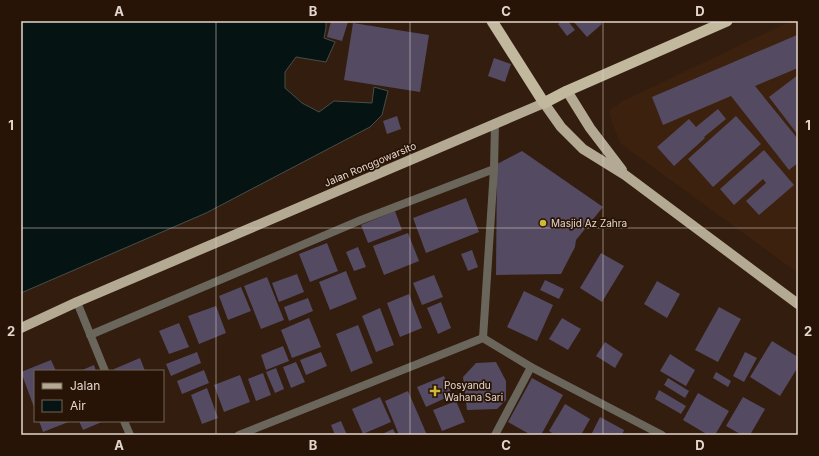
<svg xmlns="http://www.w3.org/2000/svg" width="819" height="456" font-family="Inter,sans-serif">
<style>
.built{fill:#3c210f}
.water{fill:#051313;stroke:#484e4b}
.building{fill:#544a62}
.lines{fill:none;stroke-linecap:round;stroke-linejoin:round}
.minor{stroke:#6b665b;stroke-width:8}
.primary{stroke:#b4aa93;stroke-width:10}
.trunk{stroke:#c2b89e;stroke-width:11}
.grid{fill:none;stroke:#e4d6cd;stroke-width:1;stroke-opacity:0.55}
.poi-dot{fill:#d0b836;stroke:#281406;stroke-width:1.5}
.labels{text-anchor:middle;dominant-baseline:central;stroke-width:3.5;stroke-linejoin:round;paint-order:stroke}
.street-label{font-size:10px;fill:#e4d6cd;stroke:#281406}
.poi-label{font-size:10px;fill:#e4d6cd;stroke:#281406;text-anchor:start}
.neatline{fill:none;stroke:#e4d6cd;stroke-width:1.5}
.grid-label{font-size:13px;text-anchor:middle;font-weight:bold;fill:#e4d6cd}
</style>
<rect width="100%" height="100%" fill="#321d0f"/>
<polygon class="built" points="791,21 798,21 798,273 620,143 612,123 609,110 623,101"/>
<polygon class="water" points="21,21 326,21 326,28 324,38 335,42 326,62 296,57 285,72 285,88 302,103 319,112 334,101 372,103 374,87 388,91 382,115 370,127 206,213 21,293"/>
<g class="building">
<polygon points="331,21 348,22 342,41 327,37"/>
<polygon points="561,21 568,21 575,30 567,36 558,24"/>
<polygon points="573,21 599,21 602,24 587,37"/>
<polygon points="353,23 429,35 420,92 344,80"/>
<polygon points="797,35 798,68 755,86 798,139 798,163 789,170 731,96 663,125 652,97"/>
<polygon points="494,58 511,64 505,82 488,76"/>
<polygon points="798,75 798,135 769,97"/>
<polygon points="718,109 726,119 704,137 705,138 674,166 657,147 689,119 696,127"/>
<polygon points="397,116 401,129 387,134 383,121"/>
<polygon points="736,116 761,144 713,187 688,159"/>
<polygon points="764,150 794,185 759,215 746,201 766,183 763,179 734,205 720,189"/>
<polygon points="522,151 603,207 576,240 575,247 561,274 496,275 497,164"/>
<polygon points="466,198 479,232 426,253 413,218"/>
<polygon points="395,211 402,230 368,243 361,225"/>
<polygon points="408,233 419,261 384,275 373,246"/>
<polygon points="327,243 338,271 310,282 299,254"/>
<polygon points="358,247 366,267 354,271 346,252"/>
<polygon points="472,250 478,267 468,271 461,254"/>
<polygon points="601,253 624,266 602,302 580,288"/>
<polygon points="346,271 357,299 330,310 319,282"/>
<polygon points="297,274 304,292 279,302 272,283"/>
<polygon points="434,275 443,297 422,305 413,283"/>
<polygon points="267,277 284,320 261,329 244,286"/>
<polygon points="545,280 564,289 559,299 540,290"/>
<polygon points="657,281 680,294 667,318 644,304"/>
<polygon points="241,287 251,311 228,320 219,296"/>
<polygon points="524,291 553,305 537,341 507,327"/>
<polygon points="409,294 422,328 400,337 387,303"/>
<polygon points="308,298 313,311 289,321 284,307"/>
<polygon points="441,302 451,328 438,334 427,308"/>
<polygon points="216,306 226,333 199,344 188,316"/>
<polygon points="719,307 741,319 718,362 695,350"/>
<polygon points="380,308 394,345 376,352 362,316"/>
<polygon points="309,318 321,347 292,358 281,330"/>
<polygon points="562,318 581,329 568,350 549,339"/>
<polygon points="179,323 189,347 169,354 159,331"/>
<polygon points="358,325 373,363 351,372 336,334"/>
<polygon points="772,341 798,357 798,367 780,396 750,377"/>
<polygon points="605,342 623,354 615,368 596,356"/>
<polygon points="283,346 289,361 266,370 261,355"/>
<polygon points="197,352 201,363 171,376 166,364"/>
<polygon points="321,352 327,366 306,375 300,360"/>
<polygon points="745,352 757,358 744,382 733,376"/>
<polygon points="670,354 695,370 686,386 660,371"/>
<polygon points="140,358 145,371 115,371 114,369"/>
<polygon points="51,360 56,371 35,371 35,410 21,372"/>
<polygon points="296,362 305,382 291,388 283,367"/>
<polygon points="496,362 506,381 506,400 497,409 467,410 463,377 476,363"/>
<polygon points="94,365 96,371 80,371"/>
<polygon points="276,368 284,389 275,393 266,372"/>
<polygon points="204,370 209,383 182,394 177,381"/>
<polygon points="716,372 731,381 728,387 713,378"/>
<polygon points="263,373 271,395 256,401 248,379"/>
<polygon points="240,375 250,402 224,412 214,385"/>
<polygon points="444,376 452,395 426,407 417,387"/>
<polygon points="532,378 563,395 541,435 531,435 508,422"/>
<polygon points="668,378 689,391 685,398 664,385"/>
<polygon points="207,388 218,418 202,424 191,395"/>
<polygon points="659,390 686,406 681,414 655,399"/>
<polygon points="408,391 427,435 399,435 385,401"/>
<polygon points="698,393 729,411 715,435 708,435 683,420"/>
<polygon points="380,397 391,422 363,434 352,409"/>
<polygon points="743,397 765,409 750,435 742,435 726,426"/>
<polygon points="456,401 465,422 442,431 433,410"/>
<polygon points="565,404 590,419 581,435 555,435 549,431"/>
<polygon points="600,417 624,430 622,435 591,435"/>
<polygon points="39,421 71,421 43,432"/>
<polygon points="79,421 104,421 83,430"/>
<polygon points="341,421 347,435 335,435 331,425"/>
<polygon points="393,429 396,435 380,435"/>
</g>
<g class="lines">
<g class="minor">
<polyline points="77,302 105,371"/>
<polyline points="90,335 361,220 494,169"/>
<polyline points="483,338 494,169 495,123"/>
<polyline points="124,421 130,435"/>
<polyline points="239,435 483,338 531,367 662,435"/>
<polyline points="495,435 531,367"/>
</g>
<g class="primary">
<polyline points="567,91 590,128 622,170"/>
<polyline points="21,328 77,302 544,103 561,127 583,149 625,175 798,304"/>
</g>
<polyline class="trunk" points="492,21 544,103 567,91 727,21"/>
</g>
<path class="grid" d="M216,21v414M410,21v414M603,21v414M21,228h777"/>
<g class="poi-dot">
<circle cx="543" cy="223" r="4"/>
<path d="M433 385h4v4h4v4h-4v4h-4v-4h-4v-4h4z"/>
</g>
<g class="labels">
<g class="street-label">
<text transform="translate(370 164) rotate(-23)">Jalan Ronggowarsito</text>
</g>
<g class="poi-label">
<text x="551" y="223">Masjid Az Zahra</text>
<text x="444" y="385">Posyandu<tspan x="444" dy="12">Wahana Sari</tspan></text>
</g>
</g>
<rect width="819" height="456" fill="none" stroke="#281406" stroke-width="44"/>
<rect x="34" y="370" width="130" height="52" fill="#281406" stroke="#736256"/>
<rect x="42" y="383" width="20" height="6" fill="#b4aa93" stroke="#736256"/>
<text x="70" y="390" font-size="12" fill="#e4d6cd">Jalan</text>
<rect x="42" y="400" width="20" height="12" fill="#051313" stroke="#736256"/>
<text x="70" y="410" font-size="12" fill="#e4d6cd">Air</text>
<rect x="22" y="22" width="775" height="412" class="neatline"/>
<g class="grid-label">
<text x="119" y="16">A</text>
<text x="313" y="16">B</text>
<text x="506" y="16">C</text>
<text x="700" y="16">D</text>
<text x="11" y="130">1</text>
<text x="808" y="130">1</text>
<text x="11" y="336">2</text>
<text x="808" y="336">2</text>
<text x="119" y="450">A</text>
<text x="313" y="450">B</text>
<text x="506" y="450">C</text>
<text x="700" y="450">D</text>
</g>
</svg>
